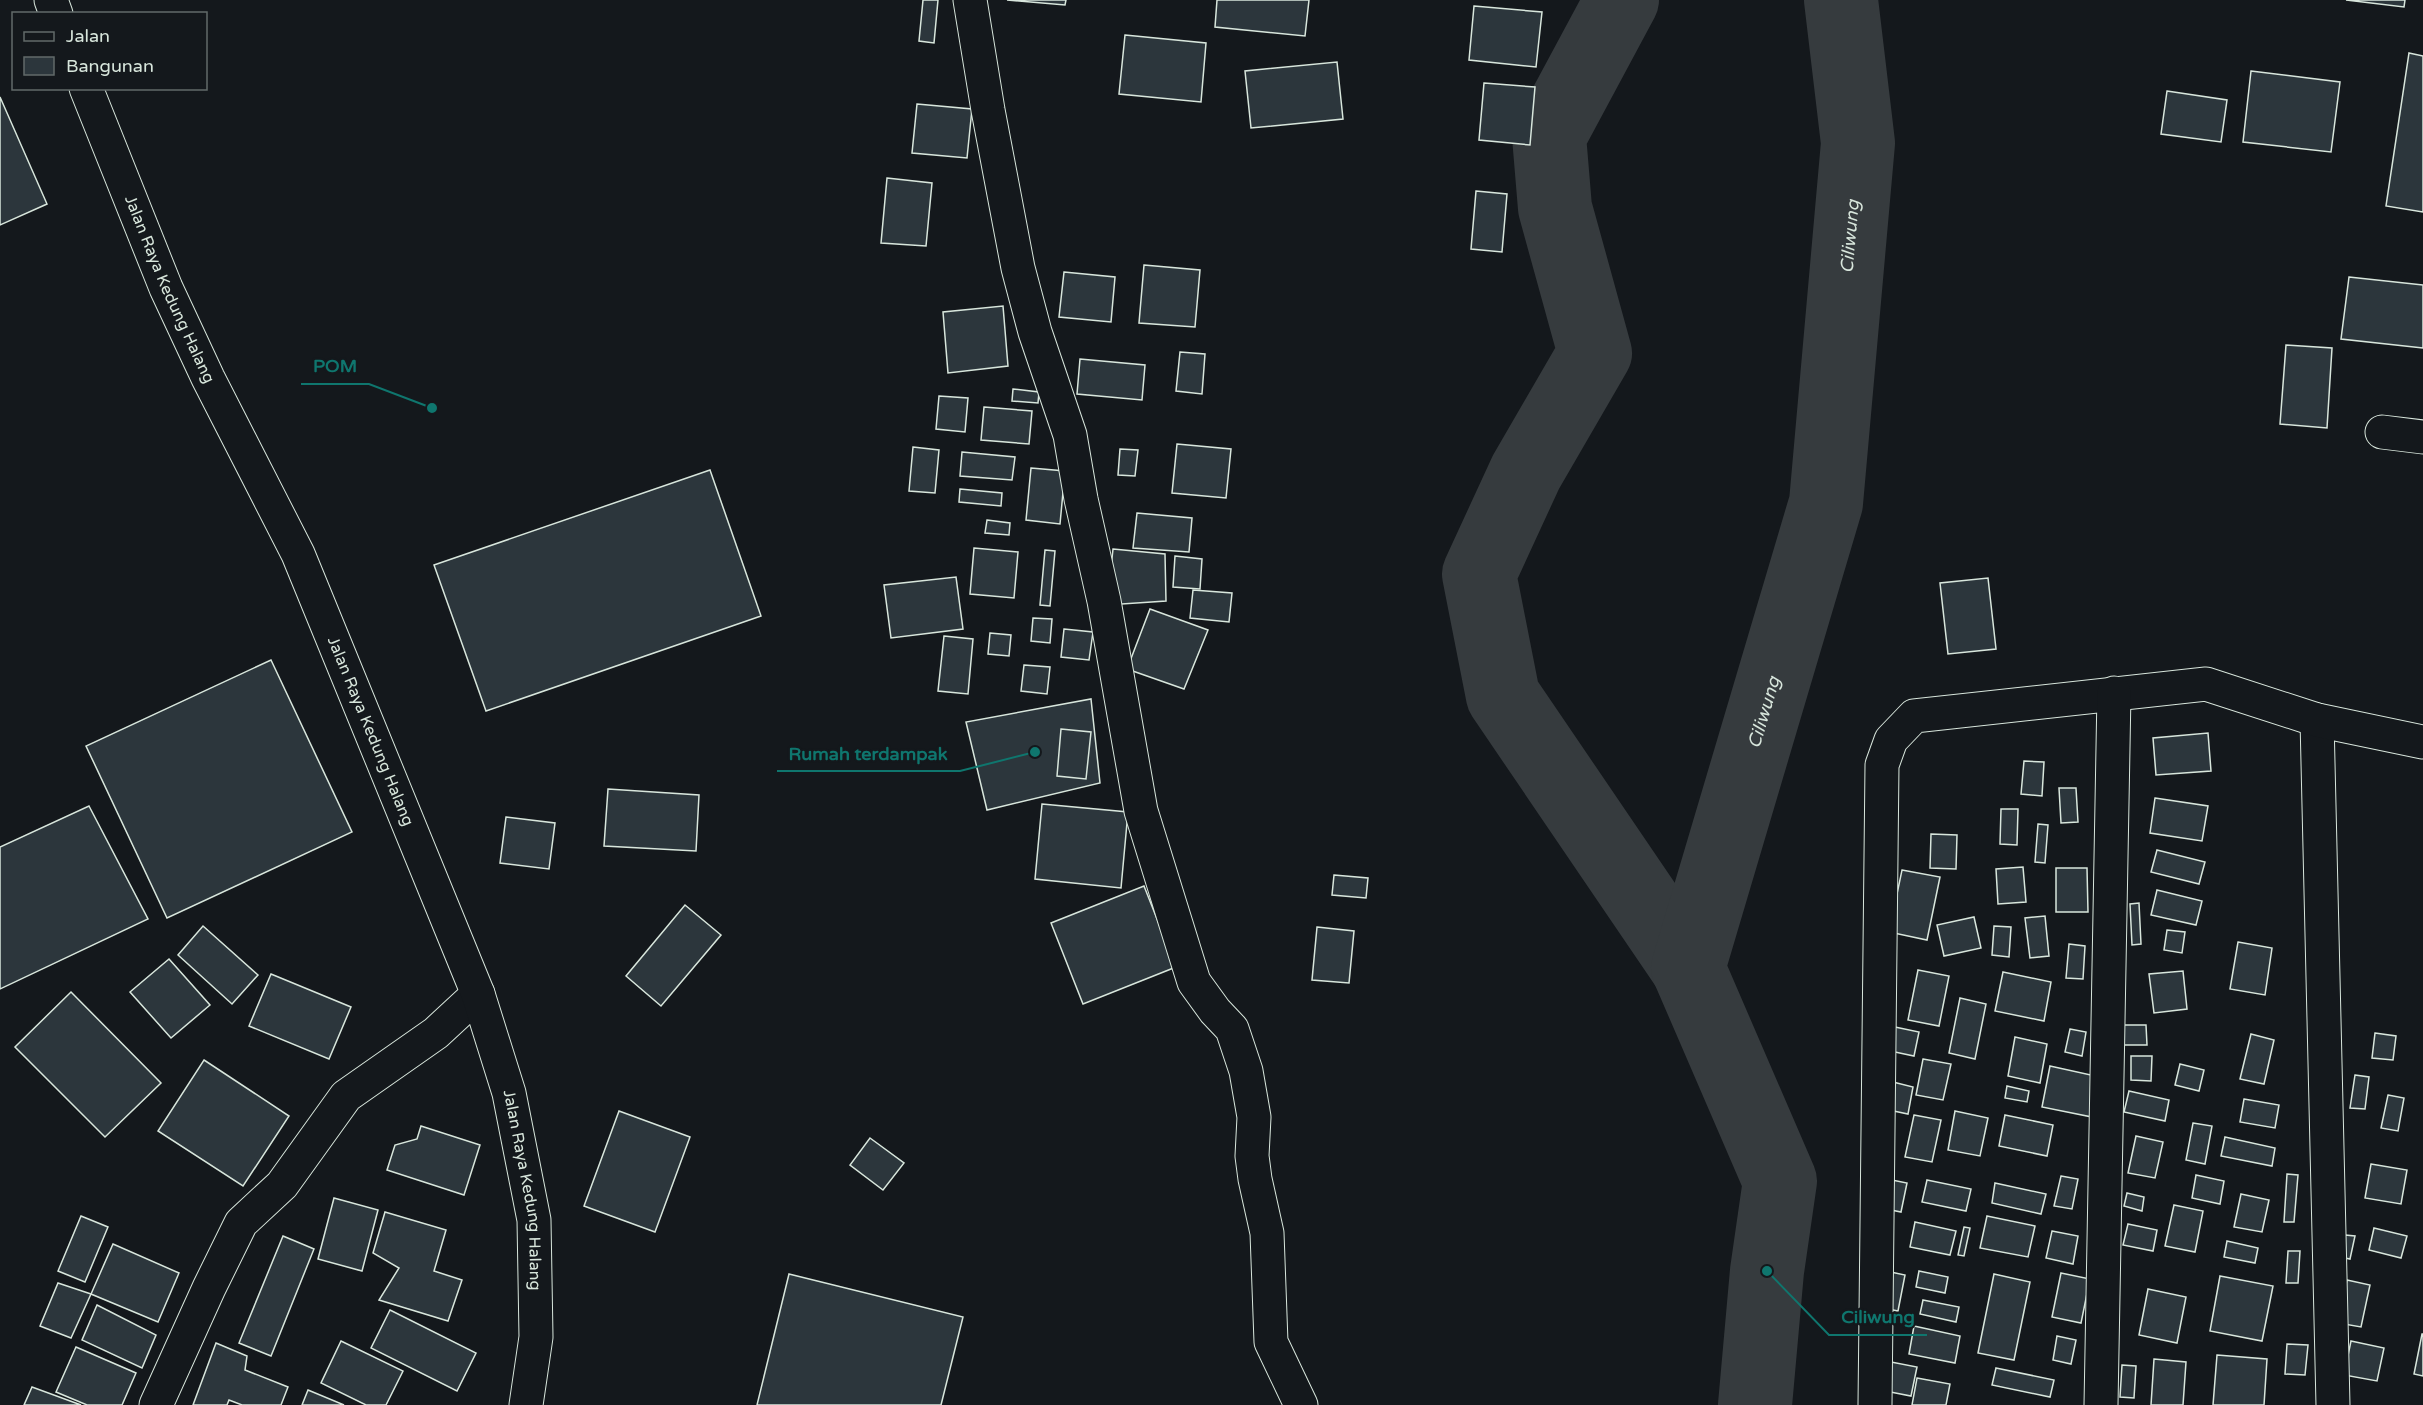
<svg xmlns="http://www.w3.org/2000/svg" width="2423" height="1405" font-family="'Varela Round',sans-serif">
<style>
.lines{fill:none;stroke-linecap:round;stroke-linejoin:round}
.river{stroke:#363b3e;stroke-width:74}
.building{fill:#2c363c;stroke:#d8e6dc;stroke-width:1.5}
.minor-casing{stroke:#d8e6dc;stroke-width:35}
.secondary-casing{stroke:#d8e6dc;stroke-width:35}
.minor{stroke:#14181c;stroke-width:33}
.secondary{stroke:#14181c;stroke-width:33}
.labels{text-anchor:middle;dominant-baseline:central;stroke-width:4.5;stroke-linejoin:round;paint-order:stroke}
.street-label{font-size:16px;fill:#d8e6dc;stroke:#14181c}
.water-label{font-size:18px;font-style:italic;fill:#d8e6dc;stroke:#14181c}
.leader{fill:none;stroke:#0f766e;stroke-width:2}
.callout-dot{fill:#0f766e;stroke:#14181c;stroke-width:2}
.callout-label{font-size:18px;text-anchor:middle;font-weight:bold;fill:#0f766e;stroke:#14181c;stroke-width:4.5;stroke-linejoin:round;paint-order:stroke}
</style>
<rect width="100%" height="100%" fill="#14181c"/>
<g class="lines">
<g class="river">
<polyline points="1622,0 1549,136 1555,208 1595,353 1526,472 1479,574 1503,696 1688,968"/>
<path id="s1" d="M1755,1405l12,-134 13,-90 -92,-213 138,-465 32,-360 -17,-143"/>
</g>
</g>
<g class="building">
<polygon points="923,0 938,0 934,43 919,41"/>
<polygon points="1007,0 1066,0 1065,5"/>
<polygon points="1217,0 1309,0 1305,36 1215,27"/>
<polygon points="2346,0 2405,0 2404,7"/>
<polygon points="1474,6 1542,12 1536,67 1469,60"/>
<polygon points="1125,35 1206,43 1201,102 1119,94"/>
<polygon points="2409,53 2423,56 2423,212 2386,206"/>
<polygon points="1337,62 1343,119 1251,128 1245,71"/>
<polygon points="2251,71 2340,82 2331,152 2243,142"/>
<polygon points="1484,83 1535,87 1530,145 1479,140"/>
<polygon points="2167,91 2227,100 2221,142 2161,134"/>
<polygon points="0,97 47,204 0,225"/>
<polygon points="917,104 972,109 967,158 912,153"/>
<polygon points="887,178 932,183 926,246 881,243"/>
<polygon points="1476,191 1507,194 1502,252 1471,249"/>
<polygon points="1144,265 1200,270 1195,327 1139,323"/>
<polygon points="1064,272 1115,277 1111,322 1059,317"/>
<polygon points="2349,277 2423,285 2423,348 2341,339"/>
<polygon points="1003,306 1008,366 948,373 943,312"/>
<polygon points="2286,345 2332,348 2327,428 2280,424"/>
<polygon points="1180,352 1205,354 1202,394 1176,391"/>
<polygon points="1080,359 1145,365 1142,400 1077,394"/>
<polygon points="1013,389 1039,392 1038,403 1012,401"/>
<polygon points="939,396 968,398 965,432 936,429"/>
<polygon points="984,407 1032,411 1029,444 981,440"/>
<polygon points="1177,444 1231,449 1226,498 1172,493"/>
<polygon points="913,447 939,450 935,493 909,491"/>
<polygon points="1120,449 1138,450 1135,476 1118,475"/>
<polygon points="962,452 1015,457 1012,480 960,476"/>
<polygon points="1031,468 1065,471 1060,524 1026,520"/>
<polygon points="710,470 761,616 486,711 434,565"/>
<polygon points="960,489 1002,493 1001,506 959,502"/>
<polygon points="1137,513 1192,518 1189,552 1133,548"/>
<polygon points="987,520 1010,523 1009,535 985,533"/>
<polygon points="974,548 1018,552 1014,598 970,594"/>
<polygon points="1113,549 1165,554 1166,601 1107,605"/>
<polygon points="1045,550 1055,551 1050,606 1040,605"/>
<polygon points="1175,556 1202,559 1200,589 1173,587"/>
<polygon points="956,577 963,629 891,638 884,585"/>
<polygon points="1988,578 1996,649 1948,654 1940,583"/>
<polygon points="1193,590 1232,593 1229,622 1190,618"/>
<polygon points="1150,609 1208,630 1184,689 1127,669"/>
<polygon points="1033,618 1052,619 1050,643 1031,641"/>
<polygon points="1064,629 1093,632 1089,660 1061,657"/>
<polygon points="990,633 1011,635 1009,656 988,654"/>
<polygon points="944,636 973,639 968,694 938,691"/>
<polygon points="271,660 352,832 167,918 86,746"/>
<polygon points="1024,665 1050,667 1047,694 1021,691"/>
<polygon points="1091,699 1100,783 987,810 966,722"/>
<polygon points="1061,729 1091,732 1086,779 1057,776"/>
<polygon points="2208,733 2211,771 2156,775 2153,738"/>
<polygon points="2024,761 2044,762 2042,796 2021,794"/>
<polygon points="2059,788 2076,788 2078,822 2061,823"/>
<polygon points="608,789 699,795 696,851 604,846"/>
<polygon points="2155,798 2208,806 2202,841 2150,833"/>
<polygon points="1042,804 1128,812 1121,888 1035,879"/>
<polygon points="89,806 148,919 0,989 0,847"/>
<polygon points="2001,809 2018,809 2017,845 2000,844"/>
<polygon points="506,817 555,823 549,869 500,863"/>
<polygon points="2038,824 2048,825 2045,863 2035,862"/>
<polygon points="1931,834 1957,835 1956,869 1930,868"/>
<polygon points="2157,850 2205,862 2199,884 2151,872"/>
<polygon points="2023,867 2026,902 1998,904 1996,869"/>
<polygon points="2056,868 2087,868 2088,912 2056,912"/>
<polygon points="1902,870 1940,877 1927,940 1889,932"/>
<polygon points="1334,875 1368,878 1366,898 1332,895"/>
<polygon points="1144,886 1176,967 1083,1004 1051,923"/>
<polygon points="2157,890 2202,901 2196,925 2151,915"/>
<polygon points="2139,903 2141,944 2132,945 2130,904"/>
<polygon points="685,905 721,935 661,1006 626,976"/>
<polygon points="2045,916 2049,956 2030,958 2025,918"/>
<polygon points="1974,917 1981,948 1944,956 1937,925"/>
<polygon points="203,926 258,975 232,1004 178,955"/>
<polygon points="1994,926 2011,927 2009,957 1992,955"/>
<polygon points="1317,927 1354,931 1349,983 1312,980"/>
<polygon points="2167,930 2185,932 2182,953 2164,950"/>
<polygon points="2238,942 2272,948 2265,995 2230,989"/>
<polygon points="2069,944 2085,946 2083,979 2066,978"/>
<polygon points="169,959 210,1005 171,1038 130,992"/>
<polygon points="1918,970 1949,976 1939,1026 1908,1020"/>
<polygon points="2183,971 2187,1009 2154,1013 2149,974"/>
<polygon points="2003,972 2051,982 2044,1021 1995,1011"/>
<polygon points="271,974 351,1007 329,1059 249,1026"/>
<polygon points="71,992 161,1083 105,1137 15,1047"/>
<polygon points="1960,998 1986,1004 1975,1059 1949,1053"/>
<polygon points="2124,1025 2146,1025 2147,1045 2124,1045"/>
<polygon points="1895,1027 1919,1032 1914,1056 1890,1051"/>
<polygon points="2070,1029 2086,1032 2082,1056 2065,1052"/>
<polygon points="2375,1033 2396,1036 2393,1060 2372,1058"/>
<polygon points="2251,1034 2274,1040 2264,1084 2240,1079"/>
<polygon points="2015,1037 2047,1044 2040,1083 2008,1076"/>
<polygon points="2131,1056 2152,1056 2151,1081 2131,1080"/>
<polygon points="1923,1059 1951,1064 1943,1100 1916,1095"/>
<polygon points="204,1060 289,1116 243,1186 158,1131"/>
<polygon points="2180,1064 2204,1070 2199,1091 2175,1085"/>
<polygon points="2050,1066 2100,1077 2092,1117 2042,1107"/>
<polygon points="2355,1075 2369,1077 2365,1109 2350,1108"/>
<polygon points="1889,1081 1913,1087 1908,1114 1884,1109"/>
<polygon points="2007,1086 2029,1091 2027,1102 2005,1098"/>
<polygon points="2129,1091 2169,1100 2165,1121 2124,1112"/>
<polygon points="2388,1095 2404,1098 2398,1131 2381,1128"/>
<polygon points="2244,1099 2279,1105 2275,1128 2240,1122"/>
<polygon points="619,1111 690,1137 655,1232 584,1206"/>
<polygon points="1955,1111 1988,1118 1980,1156 1948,1150"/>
<polygon points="1914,1115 1941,1120 1932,1162 1905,1157"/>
<polygon points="2005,1115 2053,1125 2047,1156 1999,1146"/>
<polygon points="2193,1123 2212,1126 2205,1164 2186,1160"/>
<polygon points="421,1126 480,1145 464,1195 387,1170 395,1145 417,1139"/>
<polygon points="2136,1136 2163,1142 2155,1178 2128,1173"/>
<polygon points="2225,1137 2275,1148 2272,1166 2221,1156"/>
<polygon points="870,1138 904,1163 883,1190 850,1165"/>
<polygon points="2371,1164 2407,1170 2401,1204 2365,1198"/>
<polygon points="2287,1174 2298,1175 2294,1222 2284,1222"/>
<polygon points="2196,1175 2224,1181 2220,1204 2192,1198"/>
<polygon points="2061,1176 2078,1179 2072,1209 2054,1206"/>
<polygon points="1892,1180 1907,1183 1901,1212 1886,1209"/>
<polygon points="1927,1180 1971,1189 1966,1211 1922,1202"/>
<polygon points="1995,1183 2046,1194 2041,1214 1992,1203"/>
<polygon points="2127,1193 2144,1197 2142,1211 2124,1206"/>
<polygon points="2241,1194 2269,1200 2262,1232 2234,1227"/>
<polygon points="334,1198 378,1210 362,1271 318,1259"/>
<polygon points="2174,1205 2203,1211 2195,1252 2165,1246"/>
<polygon points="385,1212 446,1230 434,1271 462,1280 448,1321 379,1300 399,1268 373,1253"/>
<polygon points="81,1216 108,1227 85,1282 58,1271"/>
<polygon points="1987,1216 2035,1226 2028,1257 1980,1248"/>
<polygon points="1915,1222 1956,1231 1950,1255 1910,1247"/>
<polygon points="2128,1224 2157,1230 2153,1251 2123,1245"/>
<polygon points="1964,1227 1970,1228 1964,1256 1958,1255"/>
<polygon points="2374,1228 2407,1236 2401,1258 2369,1250"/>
<polygon points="2052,1231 2078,1236 2073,1264 2046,1258"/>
<polygon points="2345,1235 2355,1236 2350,1259 2340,1257"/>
<polygon points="283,1236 314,1249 271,1356 239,1343"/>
<polygon points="2227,1241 2258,1248 2255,1263 2224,1257"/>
<polygon points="113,1244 179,1273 158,1322 91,1294"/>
<polygon points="2288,1251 2300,1251 2298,1283 2286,1283"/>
<polygon points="1886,1271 1905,1275 1898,1311 1879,1307"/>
<polygon points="1919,1271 1948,1277 1945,1293 1916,1287"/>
<polygon points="2061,1273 2090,1279 2081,1323 2052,1317"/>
<polygon points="789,1274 963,1317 941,1405 757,1405"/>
<polygon points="1994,1274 2030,1282 2014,1360 1978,1353"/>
<polygon points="2220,1276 2273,1286 2262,1341 2210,1331"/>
<polygon points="2347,1280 2370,1285 2361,1327 2338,1323"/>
<polygon points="58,1283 91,1294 71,1338 40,1326"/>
<polygon points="2148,1289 2186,1297 2177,1343 2139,1335"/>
<polygon points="1923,1300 1959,1307 1956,1322 1920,1314"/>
<polygon points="97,1305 156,1335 142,1368 82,1340"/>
<polygon points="390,1310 476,1353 457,1391 371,1348"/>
<polygon points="1914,1326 1960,1336 1955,1363 1909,1354"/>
<polygon points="2422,1334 2423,1334 2423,1376 2414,1374"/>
<polygon points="2057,1336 2076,1340 2071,1364 2053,1360"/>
<polygon points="341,1341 403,1371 386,1405 366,1405 321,1383"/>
<polygon points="2351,1341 2384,1348 2377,1381 2344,1375"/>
<polygon points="216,1343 247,1356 245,1370 288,1387 281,1405 242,1405 229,1400 227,1405 193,1405"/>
<polygon points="2287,1344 2308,1345 2305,1375 2285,1374"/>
<polygon points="76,1347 136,1373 122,1405 87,1405 56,1392"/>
<polygon points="2217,1355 2267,1359 2264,1405 2213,1405"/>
<polygon points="2154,1359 2186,1362 2183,1405 2151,1405"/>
<polygon points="1886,1361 1917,1367 1911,1396 1880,1390"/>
<polygon points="2122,1365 2136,1366 2134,1398 2120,1397"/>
<polygon points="1996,1368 2054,1380 2050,1397 1992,1385"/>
<polygon points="1917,1378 1950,1384 1946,1405 1912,1405"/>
<polygon points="32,1387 81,1405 24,1405"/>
<polygon points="308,1390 344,1405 302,1405"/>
</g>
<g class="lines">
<g class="minor-casing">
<g id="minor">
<polyline points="970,0 988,110 1018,268 1035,332 1070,435 1081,499 1104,601 1141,811 1194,982 1215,1011 1232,1029 1246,1071 1254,1117 1252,1156 1255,1179 1267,1233 1271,1342 1301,1405"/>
<polyline points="2382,432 2423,437"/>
<polyline points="2317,720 2333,1405"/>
<polyline points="156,1405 209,1288 241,1223 282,1185 346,1096 436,1033 478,994"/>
<polyline points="1875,1405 1882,765 1891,740 1914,716 2206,684 2317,720 2423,742"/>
<polyline points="2101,1405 2114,693"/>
</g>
</g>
<g class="secondary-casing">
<g id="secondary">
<polyline points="51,0 56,14"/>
<path id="s2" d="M86,88l80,200 42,90 90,176 180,440 31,99 25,127 2,117 -10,68"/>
</g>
</g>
<use href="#minor" class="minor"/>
<use href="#secondary" class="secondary"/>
</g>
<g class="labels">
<g class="street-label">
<text stroke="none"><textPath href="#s2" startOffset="218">Jalan Raya Kedung Halang</textPath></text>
<text stroke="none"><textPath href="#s2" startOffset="704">Jalan Raya Kedung Halang</textPath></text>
<text stroke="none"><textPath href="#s2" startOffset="1190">Jalan Raya Kedung Halang</textPath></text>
</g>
<g class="water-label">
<text stroke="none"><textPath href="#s1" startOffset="1210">Ciliwung</textPath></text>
<text stroke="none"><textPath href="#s1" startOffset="724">Ciliwung</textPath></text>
</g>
</g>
<path class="leader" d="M432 408L369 384H301M1035 752L960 771H777M1767 1271L1829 1335H1927"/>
<g class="callout-dot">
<circle cx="432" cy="408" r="6"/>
<circle cx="1035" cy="752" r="6"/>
<circle cx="1767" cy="1271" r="6"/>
</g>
<g class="callout-label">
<text x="335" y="372">POM</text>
<text x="868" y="760">Rumah terdampak</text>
<text x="1878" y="1323">Ciliwung</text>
</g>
<rect x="12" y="12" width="195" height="78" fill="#14181c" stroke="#626a69" stroke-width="1.5"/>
<rect x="24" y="32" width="30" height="9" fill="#14181c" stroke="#626a69" stroke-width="1.5"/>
<text x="66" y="42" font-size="18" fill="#d8e6dc">Jalan</text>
<rect x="24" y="57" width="30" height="18" fill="#2c363c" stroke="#626a69" stroke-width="1.5"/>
<text x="66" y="72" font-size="18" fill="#d8e6dc">Bangunan</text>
</svg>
